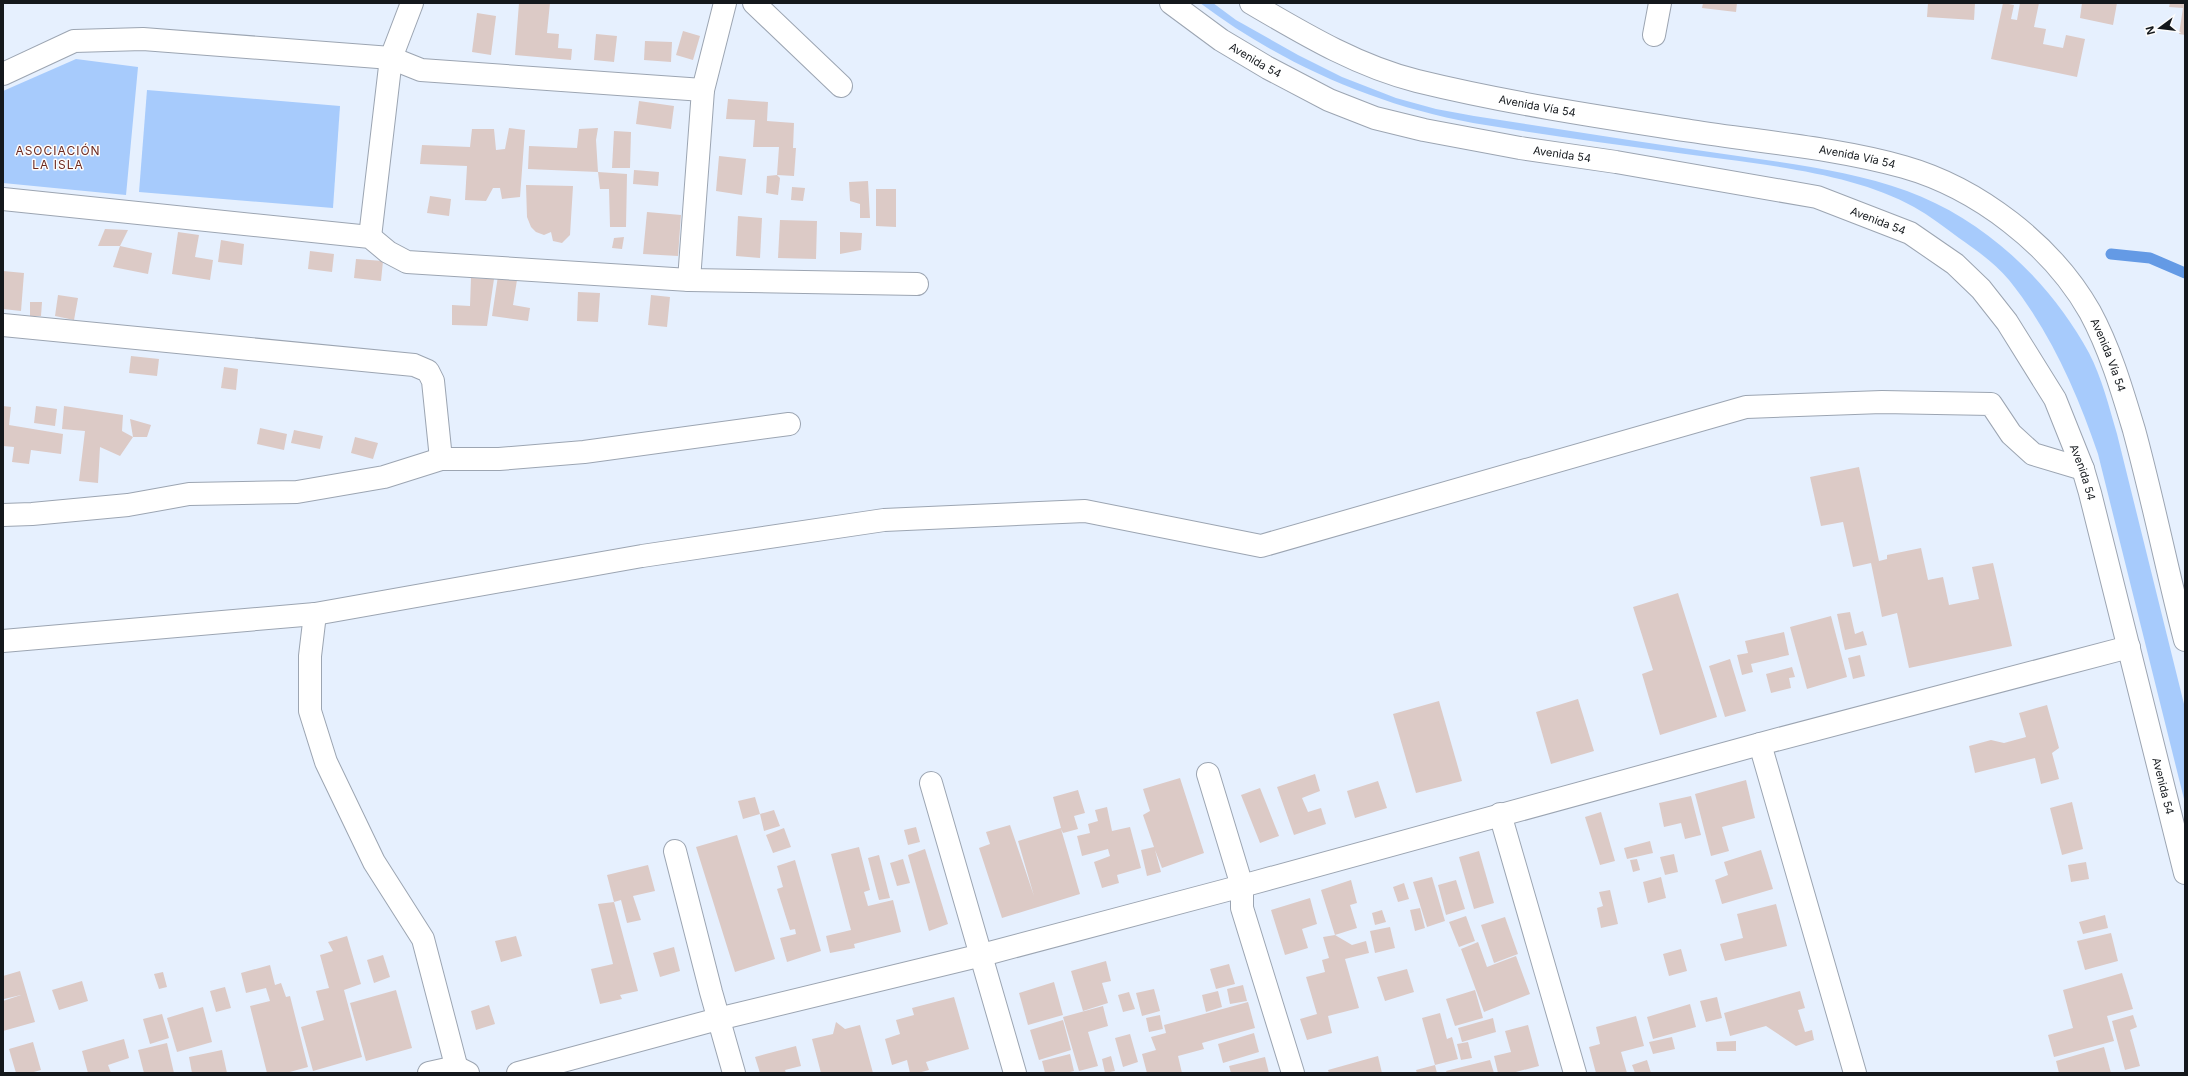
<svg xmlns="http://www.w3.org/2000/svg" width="2188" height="1076" font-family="Inter,sans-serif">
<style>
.green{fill:#a7cbfc}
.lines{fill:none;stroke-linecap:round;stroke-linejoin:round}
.stream{stroke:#649ae5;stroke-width:11}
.building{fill:#dccac6}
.street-casing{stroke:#9ca5b2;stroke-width:24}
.secondary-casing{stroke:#9ca5b2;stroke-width:24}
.street{stroke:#fff;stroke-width:22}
.secondary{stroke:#fff;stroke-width:22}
.labels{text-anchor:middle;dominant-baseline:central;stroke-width:3;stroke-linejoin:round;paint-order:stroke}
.street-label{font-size:11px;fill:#14181c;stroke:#fcfcfc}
.neighbourhood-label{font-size:12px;letter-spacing:1px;fill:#6e291f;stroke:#fcfcfc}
</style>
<rect width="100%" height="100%" fill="#e6f0fe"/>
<g class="green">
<path d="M1200,3h13l23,17 62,35 44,22 54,21 40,11 38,7c83,13 167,26 250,38 61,9 125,16 183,37 77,28 143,90 182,162 13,25 20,54 28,81l68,274v95l-87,-349c-21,-62 -48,-123 -89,-174 -14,-17 -33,-30 -50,-42 -15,-11 -29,-22 -45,-31 -66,-37 -168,-44 -243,-55 -66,-9 -132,-18 -198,-29 -99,-18 -193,-60 -273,-120z"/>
<polygon points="76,59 138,67 126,195 3,183 3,91"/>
<polygon points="147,90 340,106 333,208 139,192"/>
</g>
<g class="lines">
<polyline class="stream" points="2111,254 2150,258 2185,273"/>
</g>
<g class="building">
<polygon points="519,3 550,3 547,33 559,34 558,48 572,49 571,60 515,55"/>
<polygon points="1703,3 1737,3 1736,12 1702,8"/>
<polygon points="1928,3 1975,3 1974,20 1927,17"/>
<polygon points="2003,3 2014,5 2011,19 2017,20 2020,3 2039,3 2034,27 2046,29 2043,44 2063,48 2066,35 2085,39 2077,77 1991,59"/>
<polygon points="2082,3 2117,3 2113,25 2080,18"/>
<polygon points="2170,3 2185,3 2185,35 2179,34 2183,8 2169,7"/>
<polygon points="477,13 496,16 491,55 472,52"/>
<polygon points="683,31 700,36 693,60 676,55"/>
<polygon points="596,34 617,36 614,62 594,60"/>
<polygon points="645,41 672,42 671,62 644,60"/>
<polygon points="728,99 768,102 767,121 794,123 793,148 796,148 794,176 777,175 780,178 778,195 766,193 767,176 777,175 779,147 753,147 755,120 726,119"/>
<polygon points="639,101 674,106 671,129 636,124"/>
<polygon points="509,128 525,130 520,197 502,199 500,188 493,188 486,201 465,200 467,166 420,164 422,145 470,147 472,129 494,129 496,150 505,149"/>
<polygon points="598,128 596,140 598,172 528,169 529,146 577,148 579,129"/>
<polygon points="614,131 631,132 630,168 612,168"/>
<polygon points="719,156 746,159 742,195 716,191"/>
<polygon points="634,170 659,172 658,186 633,184"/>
<polygon points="598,172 627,174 626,227 610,227 609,189 600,189"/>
<polygon points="868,181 870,218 860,218 860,204 850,201 849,182"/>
<polygon points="526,185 573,186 570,235 562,243 553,241 551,232 544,235 536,232 531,227 527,217"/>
<polygon points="792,187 805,188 803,201 791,200"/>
<polygon points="876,189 896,189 896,227 876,226"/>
<polygon points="430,196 451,199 449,216 427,213"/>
<polygon points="647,212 681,215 678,256 643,254"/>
<polygon points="738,216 762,218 760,258 736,256"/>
<polygon points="780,220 817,221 816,259 778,258"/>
<polygon points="105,229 128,230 120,246 98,246"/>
<polygon points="178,232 199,235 195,257 213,260 210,280 172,274"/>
<polygon points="840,232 862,233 861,250 840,254"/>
<polygon points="624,237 622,249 612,248 614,238"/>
<polygon points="221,240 244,244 242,265 218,262"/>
<polygon points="120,246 152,253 148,274 113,267"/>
<polygon points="310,251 334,254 332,272 308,269"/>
<polygon points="356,259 383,261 381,281 354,278"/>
<polygon points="3,271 24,273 21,311 3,309"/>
<polygon points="498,276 517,280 513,305 530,308 528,321 492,316"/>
<polygon points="471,278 494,279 487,326 452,325 452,305 470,306"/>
<polygon points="578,292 600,293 598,322 577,321"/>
<polygon points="58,295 78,298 74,320 55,316"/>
<polygon points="651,295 670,297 667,327 648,325"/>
<polygon points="30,302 42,302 41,316 30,316"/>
<polygon points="131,356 159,359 157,376 129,373"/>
<polygon points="224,367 238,369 236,390 221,388"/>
<polygon points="3,406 11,407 9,425 63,434 61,454 31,450 29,464 12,462 14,447 3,446"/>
<polygon points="36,406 57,409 55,426 34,423"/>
<polygon points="64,406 123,415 122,431 133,437 130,419 151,425 147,437 133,437 120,456 100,447 98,483 79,481 85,431 62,429"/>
<polygon points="260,428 287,434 284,450 257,444"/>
<polygon points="294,430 323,436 320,449 291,443"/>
<polygon points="355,437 378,443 373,459 351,453"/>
<polygon points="1859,467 1879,561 1887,559 1887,555 1921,548 1928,580 1943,577 1949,605 1979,599 1972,567 1993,563 2012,646 1909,668 1897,613 1882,617 1871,563 1853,567 1843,522 1821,526 1810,477"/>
<polygon points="1678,593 1717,717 1660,735 1642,674 1653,670 1633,607"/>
<polygon points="1850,612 1855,634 1863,631 1867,645 1845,650 1837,614"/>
<polygon points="1831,616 1847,677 1807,689 1790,627"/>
<polygon points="1784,632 1789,655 1751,664 1753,672 1742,675 1737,655 1748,653 1745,641"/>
<polygon points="1860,655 1865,676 1853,679 1848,658"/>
<polygon points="1730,659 1746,711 1725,717 1709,666"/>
<polygon points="1792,667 1795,677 1789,678 1791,688 1771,693 1766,674"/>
<polygon points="1578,699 1594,751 1551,764 1536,712"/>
<polygon points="1439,701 1462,781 1416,793 1393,714"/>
<polygon points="2047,705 2059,748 2052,753 2059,779 2041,784 2035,758 1975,773 1969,746 1991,740 2004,743 2026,737 2019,713"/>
<polygon points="1315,774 1320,791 1302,798 1308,812 1321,808 1326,824 1294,835 1277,787"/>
<polygon points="1180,778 1204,853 1162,868 1155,850 1161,872 1147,876 1141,850 1154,847 1143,815 1150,811 1143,789"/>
<polygon points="1746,780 1755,818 1722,827 1729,851 1711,856 1695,794"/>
<polygon points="1378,781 1387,808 1355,818 1347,791"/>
<polygon points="1260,788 1279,836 1260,843 1241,795"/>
<polygon points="1078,790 1085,813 1074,816 1078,829 1063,833 1061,829 1080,894 1002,918 979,848 990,844 986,832 1010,825 1034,896 1018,841 1061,828 1053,797"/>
<polygon points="1691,796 1701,835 1685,839 1681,823 1664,827 1659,803"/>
<polygon points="755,797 760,814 774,810 780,826 764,831 760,814 743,819 738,801"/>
<polygon points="2072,802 2083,849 2062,855 2050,808"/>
<polygon points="1107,807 1112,831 1130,827 1141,868 1117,875 1119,883 1102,888 1094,862 1110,856 1108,849 1082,856 1077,836 1090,833 1088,824 1098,821 1095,810"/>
<polygon points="1601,812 1615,861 1600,865 1585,817"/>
<polygon points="916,827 920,842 908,845 904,830"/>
<polygon points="784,828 791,847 773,853 766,835"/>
<polygon points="737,835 775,959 735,972 696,847"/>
<polygon points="1650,841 1653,853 1627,859 1624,848"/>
<polygon points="859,847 870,890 864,892 868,906 893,900 901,932 854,944 855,948 830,953 826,936 851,930 831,854"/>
<polygon points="925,849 948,924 929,931 908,855"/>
<polygon points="1761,850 1773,889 1722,904 1715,880 1728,875 1724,862"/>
<polygon points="1479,851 1494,903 1474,909 1459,857"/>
<polygon points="1674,854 1678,872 1665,875 1660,857"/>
<polygon points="879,855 890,898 879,900 868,858"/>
<polygon points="903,859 910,883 897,886 890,863"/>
<polygon points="1637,859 1640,870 1633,872 1630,860"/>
<polygon points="795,860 821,951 787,962 780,938 796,934 795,929 790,930 777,889 783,887 777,866"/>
<polygon points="2086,862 2089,879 2071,882 2068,865"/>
<polygon points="648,865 655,891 633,896 641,920 627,923 621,900 614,902 607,875"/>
<polygon points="1432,877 1445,921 1427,927 1413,882"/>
<polygon points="1661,877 1666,898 1648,903 1643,882"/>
<polygon points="1351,880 1357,903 1350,905 1357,928 1335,935 1321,890"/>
<polygon points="1456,880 1465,909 1446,915 1438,885"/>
<polygon points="1404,883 1409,899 1398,902 1393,887"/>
<polygon points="1610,890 1618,924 1601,928 1597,908 1603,906 1599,892"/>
<polygon points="1310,898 1317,924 1302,929 1308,948 1285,955 1271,910"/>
<polygon points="614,902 638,991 620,995 622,999 600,1004 591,969 613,964 598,904"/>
<polygon points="1776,904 1787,946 1725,961 1720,944 1743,938 1737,914"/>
<polygon points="1420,908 1425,928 1415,931 1410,910"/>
<polygon points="1382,910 1386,922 1375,925 1372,913"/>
<polygon points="2105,915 2108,928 2083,934 2079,922"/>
<polygon points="1466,916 1475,941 1459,947 1449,922"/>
<polygon points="1505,917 1518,954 1494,963 1481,925"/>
<polygon points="1390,927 1395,948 1375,953 1370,931"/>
<polygon points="2111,933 2118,961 2085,970 2077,941"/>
<polygon points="1335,935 1352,945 1366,941 1369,953 1345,959 1359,1008 1328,1016 1332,1033 1307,1040 1300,1019 1317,1014 1306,977 1325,972 1322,960 1329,958 1323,937"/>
<polygon points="347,936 361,984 344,990 362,1057 313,1071 301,1027 324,1020 316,991 329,988 320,955 333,951 328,942"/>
<polygon points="516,936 522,956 501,962 495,941"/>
<polygon points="1478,942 1487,967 1516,956 1530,994 1484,1012 1461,949"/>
<polygon points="674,947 680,971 660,977 653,953"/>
<polygon points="1681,949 1687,971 1669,976 1663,954"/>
<polygon points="383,955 390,977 374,983 367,960"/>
<polygon points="1106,961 1111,981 1102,983 1108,1003 1083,1011 1071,971"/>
<polygon points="1229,964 1235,984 1216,989 1210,969"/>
<polygon points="270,965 275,985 281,983 286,997 290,996 308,1067 286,1073 267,1073 250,1006 270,1001 266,988 246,993 241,973"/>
<polygon points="1407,969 1414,992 1385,1001 1377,977"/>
<polygon points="20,971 35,1022 3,1031 3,1001 21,995 4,999 3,976"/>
<polygon points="163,972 167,987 159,989 154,974"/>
<polygon points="2122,973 2133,1009 2107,1016 2114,1041 2054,1057 2048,1035 2073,1028 2063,990"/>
<polygon points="82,981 88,1001 59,1010 52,990"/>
<polygon points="1054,982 1063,1015 1028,1025 1019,993"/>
<polygon points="1243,985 1247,1001 1230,1004 1227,989"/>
<polygon points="225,987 231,1008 216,1012 210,991"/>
<polygon points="1154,989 1160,1011 1142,1016 1136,993"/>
<polygon points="396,990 412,1048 366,1061 350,1003"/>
<polygon points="1475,990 1483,1018 1455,1026 1446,999"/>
<polygon points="1218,991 1222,1007 1206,1012 1202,995"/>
<polygon points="1800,991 1805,1008 1798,1010 1805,1032 1812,1030 1814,1040 1796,1046 1766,1026 1730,1036 1724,1013"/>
<polygon points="1129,992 1135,1009 1123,1012 1118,995"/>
<polygon points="954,997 969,1049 926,1062 929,1070 918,1073 910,1073 907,1060 892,1065 885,1039 900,1034 896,1020 914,1015 912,1008"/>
<polygon points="1717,997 1722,1018 1706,1022 1700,1001"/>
<polygon points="1248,1002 1255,1028 1202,1043 1204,1049 1178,1056 1182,1073 1147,1073 1142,1054 1156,1050 1151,1037 1166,1033 1164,1025"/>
<polygon points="1690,1004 1696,1027 1653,1039 1647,1017"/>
<polygon points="489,1005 495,1024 476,1030 471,1011"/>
<polygon points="1103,1006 1108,1026 1088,1032 1098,1066 1079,1071 1063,1017"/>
<polygon points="203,1007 212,1042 177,1052 167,1018"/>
<polygon points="1440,1013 1447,1039 1452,1037 1458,1059 1435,1065 1437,1073 1417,1073 1416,1070 1435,1065 1422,1018"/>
<polygon points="162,1014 169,1038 150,1044 143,1019"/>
<polygon points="1160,1015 1163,1029 1149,1032 1146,1018"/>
<polygon points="2133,1015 2137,1027 2130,1030 2140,1066 2125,1070 2112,1021"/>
<polygon points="1636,1016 1644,1046 1621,1052 1627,1073 1596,1073 1589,1047 1600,1044 1596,1027"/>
<polygon points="1493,1018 1496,1032 1462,1042 1458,1028"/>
<polygon points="1063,1020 1071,1050 1039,1060 1030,1030"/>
<polygon points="836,1022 845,1029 860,1025 873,1073 821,1073 812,1039 833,1034"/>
<polygon points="1528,1025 1539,1066 1512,1073 1498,1073 1494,1056 1511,1052 1505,1031"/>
<polygon points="1254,1033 1259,1052 1223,1063 1218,1044"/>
<polygon points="1130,1034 1138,1062 1123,1067 1115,1038"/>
<polygon points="1672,1037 1675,1049 1653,1054 1649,1042"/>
<polygon points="124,1039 129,1058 108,1065 111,1073 88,1073 82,1051"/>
<polygon points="1736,1041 1736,1051 1717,1051 1716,1042"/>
<polygon points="33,1042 41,1070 30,1073 16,1073 9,1049"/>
<polygon points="1468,1042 1472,1058 1461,1060 1457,1044"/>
<polygon points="167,1043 174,1073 144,1073 138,1050"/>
<polygon points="796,1046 801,1066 785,1070 786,1073 760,1073 755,1057"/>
<polygon points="2104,1047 2111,1073 2059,1073 2056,1061"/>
<polygon points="222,1050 227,1073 192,1073 189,1057"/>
<polygon points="1070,1054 1074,1071 1066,1073 1045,1073 1042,1061"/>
<polygon points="1111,1056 1115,1071 1105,1073 1102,1059"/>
<polygon points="1378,1056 1382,1073 1329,1073 1328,1070"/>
<polygon points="1265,1057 1269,1073 1231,1073 1229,1066"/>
<polygon points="1490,1060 1494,1073 1447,1073 1446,1071"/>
<polygon points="1647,1060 1651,1073 1635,1073 1632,1065"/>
</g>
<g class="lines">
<g class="street-casing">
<g id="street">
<polyline points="754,3 841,86"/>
<polyline points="1654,35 1660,3"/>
<polyline points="3,74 74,41 143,39 391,58 421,70 703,90"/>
<polyline points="3,199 370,237 388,252 407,262 689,280 917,284"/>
<polyline points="370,237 391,58 412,3"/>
<polyline points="689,280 703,90 725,3"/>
<polyline points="3,325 414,365 428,371 433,381 441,459"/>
<polyline points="3,515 32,514 128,505 189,494 297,492 384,477 441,459 499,459 584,452 789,424"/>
<polyline points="315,614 310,656 310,711 326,762 374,862 423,939 458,1073"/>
<polyline points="3,641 315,614 642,556 884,520 1085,511 1261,546 1746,407 1882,402 1991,404 2011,434 2033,454 2083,469"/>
<polyline points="1760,744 1855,1073"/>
<polyline points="1208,774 1242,886 1242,908 1293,1073"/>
<polyline points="931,783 1015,1073"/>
<polyline points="1500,814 1575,1073"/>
<polyline points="675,851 711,992 734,1073"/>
</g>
</g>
<g class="secondary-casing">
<g id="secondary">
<path id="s1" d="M1171,3l50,37 47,28 61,32 46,18 49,12 96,18 96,14 201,35 93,36 45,31 26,25 26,33 48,77 28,70 7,24 95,380"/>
<path id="s2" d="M1251,3c53,31 106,63 166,78 90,22 183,36 274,50 70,11 146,17 213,36 74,21 148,78 186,145 20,37 32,78 44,118 19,70 33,140 51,210"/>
<polyline points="429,1073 456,1067 468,1073"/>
<polyline points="518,1073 718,1019 982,955 1242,886 1760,744 2129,647"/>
</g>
</g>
<use href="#street" class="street"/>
<use href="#secondary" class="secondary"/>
</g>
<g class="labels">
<g class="street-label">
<text stroke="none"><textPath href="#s1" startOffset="102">Avenida 54</textPath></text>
<text stroke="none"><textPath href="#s2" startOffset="307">Avenida Vía 54</textPath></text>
<text stroke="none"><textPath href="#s1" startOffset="426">Avenida 54</textPath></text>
<text stroke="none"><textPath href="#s2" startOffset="631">Avenida Vía 54</textPath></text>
<text stroke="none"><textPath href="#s1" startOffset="750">Avenida 54</textPath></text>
<text stroke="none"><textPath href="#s2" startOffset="967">Avenida Vía 54</textPath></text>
<text stroke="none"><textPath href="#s1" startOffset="1086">Avenida 54</textPath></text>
<text stroke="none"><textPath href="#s1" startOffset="1410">Avenida 54</textPath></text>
</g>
<g class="neighbourhood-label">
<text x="58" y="150">ASOCIACIÓN<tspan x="58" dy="14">LA ISLA</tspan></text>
</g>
</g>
<rect width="2188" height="1076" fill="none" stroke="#14181c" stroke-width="8"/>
<g transform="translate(2160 28) rotate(255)" stroke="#fcfcfc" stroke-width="3" paint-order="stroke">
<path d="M0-3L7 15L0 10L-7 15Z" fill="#14181c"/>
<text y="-6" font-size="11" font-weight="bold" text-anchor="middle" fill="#14181c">N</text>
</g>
</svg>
